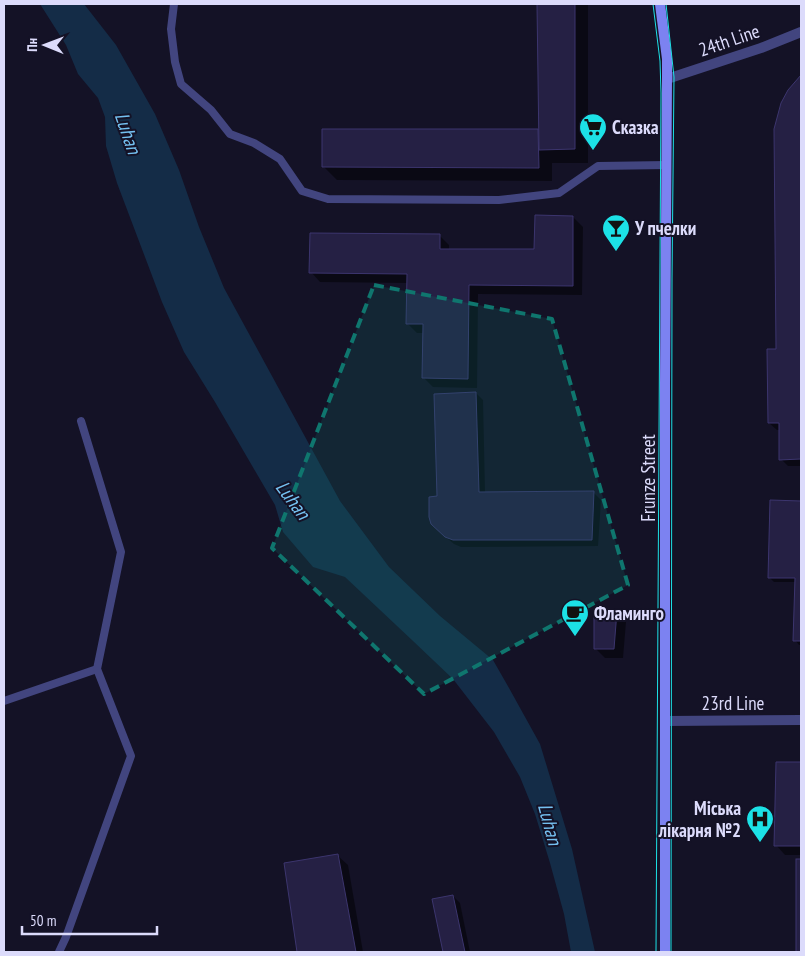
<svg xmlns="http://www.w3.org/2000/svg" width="805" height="956" font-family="'PT Sans Narrow',sans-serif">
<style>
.water{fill:#142c47}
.shadow{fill:#0007}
.building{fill:#252044;stroke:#3c356e}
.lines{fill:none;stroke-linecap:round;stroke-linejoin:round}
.lane{stroke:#42457f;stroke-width:8}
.street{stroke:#42457f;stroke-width:10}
.secondary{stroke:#7c82f1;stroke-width:10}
.tram{stroke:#1ce1e6;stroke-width:1}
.marked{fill:#0f766e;fill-opacity:0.2;stroke:#0f766e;stroke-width:4;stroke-dasharray:10 6;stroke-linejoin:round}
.labels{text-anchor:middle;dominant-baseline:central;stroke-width:4;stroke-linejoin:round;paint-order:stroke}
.street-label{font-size:19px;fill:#dcdbfb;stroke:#141226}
.poi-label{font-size:19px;font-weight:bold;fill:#dcdbfb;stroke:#141226;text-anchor:start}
.water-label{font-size:20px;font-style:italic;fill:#74c0f0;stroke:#141226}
</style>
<rect width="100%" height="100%" fill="#141226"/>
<polygon class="water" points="40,4 84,4 116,45 155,114 179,170 199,227 224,288 340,501 389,567 440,616 493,660 509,688 540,744 572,849 595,952 571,952 564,914 550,863 535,814 520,777 494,732 453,679 413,641 345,577 313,567 283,532 275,505 215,402 184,352 162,302 117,183 106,146 105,117 98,98 78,74 66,45"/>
<g class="shadow">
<polygon points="538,4 588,4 588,163 552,163 552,181 337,180 323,166 323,130 540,130"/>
<polygon points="801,77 801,466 788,466 781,459 780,430 777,430 769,423 778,350 797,80"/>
<polygon points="573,217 583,227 582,295 478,294 477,388 433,387 424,378 424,333 417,333 407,323 408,283 320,282 311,272 439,235 449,245 449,250 536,251"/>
<polygon points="476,393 483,400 485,493 594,493 601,500 598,546 461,547 454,544 439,531 438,497"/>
<polygon points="771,502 801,502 801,645 799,645 795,640 796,582 774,582 769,577"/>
<polygon points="616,613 626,622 623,658 605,658 595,648"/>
<polygon points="777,763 801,763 801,855 785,855 776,845"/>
<polygon points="338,856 348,865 363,952 299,952 285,864"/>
<polygon points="798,860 801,860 801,952 797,952"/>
<polygon points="453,896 460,903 470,952 444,952 434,900"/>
</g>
<g class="building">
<polygon points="537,4 575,4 575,149 539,150"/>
<polygon points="801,75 801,459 779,460 779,423 768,423 767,349 776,349 774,129 781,103 788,90"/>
<polygon points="322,129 538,129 539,168 322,167"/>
<polygon points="535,215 573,216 573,286 469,285 468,379 422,378 423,324 406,324 407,274 309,273 310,233 440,234 440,249 534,249"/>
<polygon points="476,392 479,492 594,491 592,540 453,540 445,537 431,524 429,517 429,497 437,496 434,394"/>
<polygon points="770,500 801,501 801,641 793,641 795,578 768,578"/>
<polygon points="617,611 614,649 594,649 594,612"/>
<polygon points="776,762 801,762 801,846 774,846"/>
<polygon points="338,854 356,952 297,952 284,863"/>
<rect x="796" y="859" width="5" height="93"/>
<polygon points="453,895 465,952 443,952 432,899"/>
</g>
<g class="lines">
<g class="lane">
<polyline points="174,4 171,29 175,62 181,84 211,110 230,134 254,143 280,159 302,191 328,199 499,200 559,193 598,166 667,165"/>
<polyline points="4,701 97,669"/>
<polyline points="59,952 66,937 131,756 97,669 121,552 81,421"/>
</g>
<g class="street">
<polyline points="667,79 761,48 801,32"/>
<polyline points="666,721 801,720"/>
</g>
<polyline class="secondary" points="660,4 667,59 667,79 665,384 665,952"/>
<g class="tram">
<polyline points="653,4 660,61 661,93 656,952"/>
<polyline points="666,4 674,77 672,279 671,952"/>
</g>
</g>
<path class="marked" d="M374,285l178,34 76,266 -204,109 -152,-146z"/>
<defs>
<g id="supermarket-pin" transform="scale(1.4375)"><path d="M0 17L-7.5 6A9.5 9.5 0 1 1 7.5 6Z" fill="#1ce1e6" stroke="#141226"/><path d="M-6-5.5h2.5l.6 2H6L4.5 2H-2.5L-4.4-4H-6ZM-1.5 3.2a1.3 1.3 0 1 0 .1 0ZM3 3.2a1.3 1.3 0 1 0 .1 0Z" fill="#111"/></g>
<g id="bar-pin" transform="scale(1.4375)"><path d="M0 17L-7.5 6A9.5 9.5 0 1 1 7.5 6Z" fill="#1ce1e6" stroke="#141226"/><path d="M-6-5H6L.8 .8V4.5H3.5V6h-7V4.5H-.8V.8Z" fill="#111"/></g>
<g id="cafe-pin" transform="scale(1.4375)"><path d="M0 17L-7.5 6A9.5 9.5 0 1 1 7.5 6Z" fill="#1ce1e6" stroke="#141226"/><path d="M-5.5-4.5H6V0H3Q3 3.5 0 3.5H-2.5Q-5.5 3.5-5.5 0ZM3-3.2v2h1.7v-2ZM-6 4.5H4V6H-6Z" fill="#111"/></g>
<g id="hospital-pin" transform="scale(1.4375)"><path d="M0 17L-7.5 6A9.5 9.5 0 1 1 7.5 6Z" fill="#1ce1e6" stroke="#141226"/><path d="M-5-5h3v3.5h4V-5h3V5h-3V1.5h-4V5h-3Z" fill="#111"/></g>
</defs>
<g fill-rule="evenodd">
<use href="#supermarket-pin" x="593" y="127"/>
<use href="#bar-pin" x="616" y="228"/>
<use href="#cafe-pin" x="575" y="613"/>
<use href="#hospital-pin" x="760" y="819"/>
</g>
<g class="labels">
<g class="street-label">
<text transform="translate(729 40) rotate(-19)">24th Line</text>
<text transform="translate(648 478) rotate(-90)">Frunze Street</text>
<text x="733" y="703">23rd Line</text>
</g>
<g class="poi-label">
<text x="612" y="127">Сказка</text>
<text x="635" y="228">У пчелки</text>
<text x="594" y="613">Фламинго</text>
<text x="741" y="808" text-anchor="end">Міська<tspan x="741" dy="22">лікарня №2</tspan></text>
</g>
<g class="water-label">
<text transform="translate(128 133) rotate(71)">Luhan</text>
<text transform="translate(293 500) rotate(53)">Luhan</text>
<text transform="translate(550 824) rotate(75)">Luhan</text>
</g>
</g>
<rect width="805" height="956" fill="none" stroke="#dcdbfb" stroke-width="10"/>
<g transform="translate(45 45) rotate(271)" stroke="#141226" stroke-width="4" paint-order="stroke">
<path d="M0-4L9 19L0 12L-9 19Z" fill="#dcdbfb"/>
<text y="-8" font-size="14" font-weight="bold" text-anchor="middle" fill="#dcdbfb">Пн</text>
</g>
<path d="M22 926v8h135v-8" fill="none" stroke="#dcdbfb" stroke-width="2.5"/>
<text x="30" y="926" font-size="15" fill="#dcdbfb" stroke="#141226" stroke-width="4" paint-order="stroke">50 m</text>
</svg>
